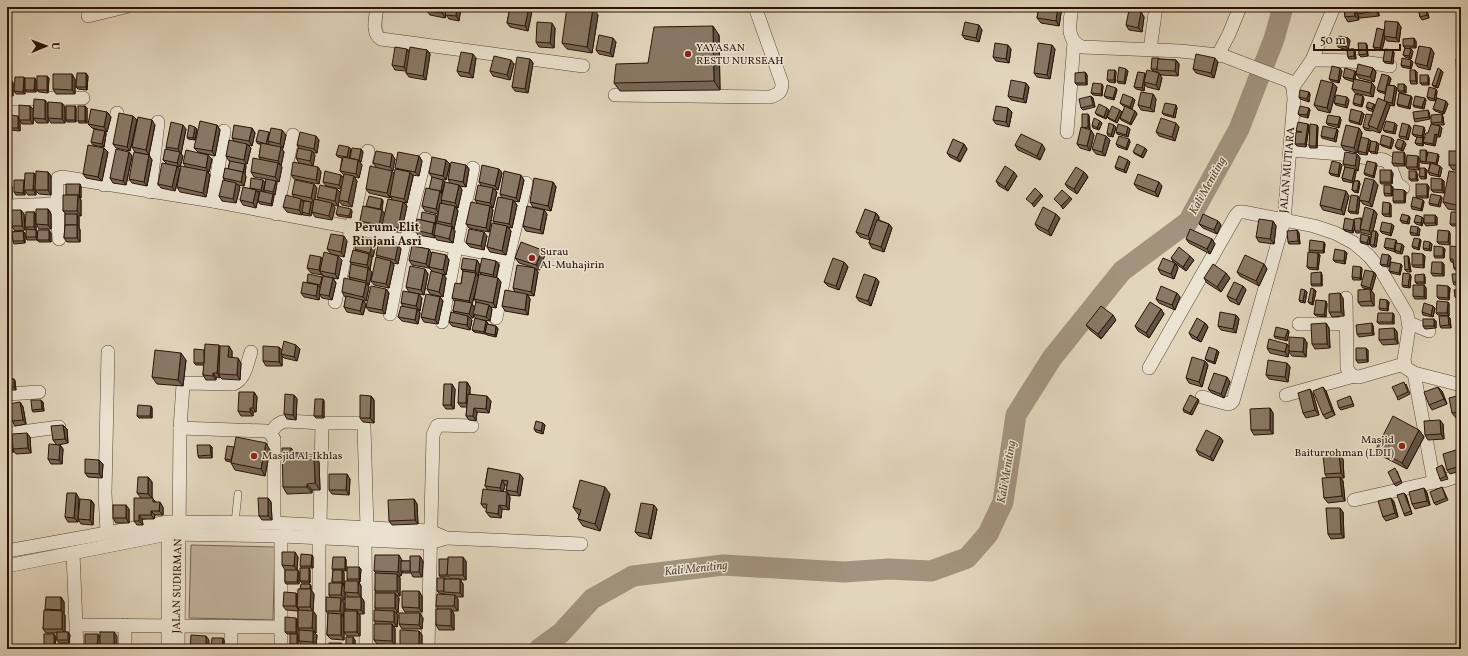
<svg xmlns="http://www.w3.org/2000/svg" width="1468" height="656" font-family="Vollkorn,serif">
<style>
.green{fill:#c2b49d;stroke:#766452}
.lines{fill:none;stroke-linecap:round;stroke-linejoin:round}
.river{stroke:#a2937e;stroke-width:21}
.lane-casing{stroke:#574434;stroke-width:8}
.street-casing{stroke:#574434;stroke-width:14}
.lane{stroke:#ece4d3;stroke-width:7}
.street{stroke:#ece4d3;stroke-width:13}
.wall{fill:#766757;stroke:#291306;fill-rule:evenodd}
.shaded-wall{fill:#605447;stroke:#291306}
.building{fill:#897865;stroke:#291306}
.poi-dot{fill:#8f2418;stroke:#ece4d3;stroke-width:1.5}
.labels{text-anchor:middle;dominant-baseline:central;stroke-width:3;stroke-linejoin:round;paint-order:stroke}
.poi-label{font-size:11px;fill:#291306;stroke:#ece4d3;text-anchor:start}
.street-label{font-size:11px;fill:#291306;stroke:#ece4d3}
.water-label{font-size:12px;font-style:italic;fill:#594636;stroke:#ece4d3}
.neighbourhood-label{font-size:12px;font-weight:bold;fill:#291306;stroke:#ece4d3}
</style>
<rect width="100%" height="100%" fill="#e1d5bc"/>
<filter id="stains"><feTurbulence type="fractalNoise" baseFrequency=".005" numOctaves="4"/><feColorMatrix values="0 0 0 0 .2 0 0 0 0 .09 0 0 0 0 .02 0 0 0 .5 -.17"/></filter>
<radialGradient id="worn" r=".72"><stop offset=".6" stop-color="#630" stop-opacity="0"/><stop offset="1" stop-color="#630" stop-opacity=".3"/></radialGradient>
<polygon class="green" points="191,545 275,547 273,620 189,618"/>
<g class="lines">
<polyline class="river" points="539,649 561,633 592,599 633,576 723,565 844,572 889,569 931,571 967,558 988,534 1003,502 1016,415 1052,358 1122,271 1188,222 1239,129 1274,39 1283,7"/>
<g class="lane-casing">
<polyline id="lane" points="235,523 238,494"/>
</g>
<g class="street-casing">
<g id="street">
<path d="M377,7c-1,10 -6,26 4,32l202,27"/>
<path d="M1072,7c-2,15 -7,33 10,40l98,4 38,4 6,1 65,25 4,6 1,12 -10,122 -51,180 -2,2 -3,1 -26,-7"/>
<polyline points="88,16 125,7"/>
<polyline points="1150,49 1156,7"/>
<polyline points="1218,55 1229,34 1240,7"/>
<path d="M1312,60c26,0 52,1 78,6"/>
<polyline points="1293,87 1312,60 1334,7"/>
<path d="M615,95l155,2c9,-3 12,-5 12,-14l-27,-76"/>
<polyline points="7,99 83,98"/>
<polyline points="1067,132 1074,42"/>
<polyline points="1290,150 1341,154 1384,160 1389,163 1397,184 1403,188"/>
<polyline points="104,185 117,113"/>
<polyline points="150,192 158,122"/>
<polyline points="213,201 224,131"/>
<polyline points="57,204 59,239"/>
<polyline points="7,206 57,204 57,182 58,178 62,177 213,201 508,257"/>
<polyline points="276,214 293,135"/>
<path d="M1346,298l1,70c2,6 6,9 12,9l45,-13"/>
<polyline points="335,302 368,151"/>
<polyline points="390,314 405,237 425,159"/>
<polyline points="496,318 508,257 526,183"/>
<polyline points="442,322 456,247 473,168"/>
<polyline points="1409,323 1429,331"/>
<polyline points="1299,324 1346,324"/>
<polyline points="1149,368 1236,215 1239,212 1244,212 1314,226 1335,233 1354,243 1369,256 1382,272 1407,314 1409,328 1404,360 1406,368 1414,373 1461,385"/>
<polyline points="1414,373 1434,482 1443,481 1461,475"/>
<polyline points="7,394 39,392"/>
<polyline points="1286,395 1354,376"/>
<polyline points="180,428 266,431 270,433 274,439 274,523"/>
<polyline points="270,433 277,425 282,422 287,421 322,423 360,423 363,424 364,427 367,528"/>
<polyline points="7,434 59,427"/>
<polyline points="1354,500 1434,482"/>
<polyline points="320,525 322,423"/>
<polyline points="168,527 168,649"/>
<polyline points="107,533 105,493 108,352"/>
<polyline points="365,540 366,649"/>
<polyline points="7,551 168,522 274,523 430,531 446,538 581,544"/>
<polyline points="73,553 77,649"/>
<polyline points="7,566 168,534 281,536 430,543 446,538"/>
<polyline points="77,625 281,627"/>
<polyline points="125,649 125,625"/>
<path d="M178,649l2,-221 3,-43 4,-2 46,1c12,-4 14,-20 18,-32"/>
<polyline points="231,649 231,626"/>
<polyline points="281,649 281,536"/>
<polyline points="319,649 319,538"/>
<polyline points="428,649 433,435 437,426 440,425 472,426"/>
</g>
</g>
<use href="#lane" class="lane"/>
<use href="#street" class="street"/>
</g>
<g class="wall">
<polygon points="428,7 461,7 459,21 449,19 446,15 445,18 430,15 427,11"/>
<polygon points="510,7 530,7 532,11 528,31 510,27 507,23"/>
<polygon points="993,7 1011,7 1010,12"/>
<polygon points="1039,7 1062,7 1059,26 1041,23 1037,18"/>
<polygon points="1317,7 1332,7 1331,12 1318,8"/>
<polygon points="1344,7 1378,7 1379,16 1360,18 1358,15 1359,20 1348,22 1345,17"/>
<polygon points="1389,7 1401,7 1390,8"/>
<polygon points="1418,7 1426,7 1429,18 1422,20 1420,17"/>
<polygon points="1141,12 1144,17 1142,32 1129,30 1126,25"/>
<polygon points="598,15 592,53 567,49 562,43"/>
<polygon points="1401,27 1399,42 1387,41 1385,38 1382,50 1375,49 1373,47 1384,30"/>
<polygon points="555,28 554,48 539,47 536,42"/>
<polygon points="982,30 979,42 965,39 962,35"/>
<polygon points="719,35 720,90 620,91 614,83 648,63"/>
<polygon points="1348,38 1350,41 1348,49 1354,49 1355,51 1356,59 1349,59 1348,57 1347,50 1338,47 1337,45"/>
<polygon points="1416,41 1416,48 1409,48 1411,49 1413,51 1411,59 1405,57 1403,55 1405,48 1403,46"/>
<polygon points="616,42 613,57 599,54 596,50"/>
<polygon points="1367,45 1368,56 1361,57 1359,55"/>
<polygon points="407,49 409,52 427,50 430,54 426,80 409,77 406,73 406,71 395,70 392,65"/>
<polygon points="1011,49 1009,63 996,61 993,57"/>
<polygon points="1055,49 1050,79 1037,77 1034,73"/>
<polygon points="1393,50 1394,53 1393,64 1385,63 1383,61"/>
<polygon points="1434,53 1430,70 1418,67 1415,63"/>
<polygon points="476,58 473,78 460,76 457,71"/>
<polygon points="1461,58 1461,87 1460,87 1457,82"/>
<polygon points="530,59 533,63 528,93 515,91 512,87"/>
<polygon points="1159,59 1176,60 1179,64 1178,76 1161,75 1158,72 1153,71 1151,69"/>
<polygon points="1411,60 1413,62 1411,69 1402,67 1401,65"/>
<polygon points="1218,62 1214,78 1196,73 1193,69"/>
<polygon points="514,64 510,80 493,76 490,71"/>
<polygon points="1373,68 1376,72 1374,82 1359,78 1356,74 1355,79 1372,83 1375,87 1373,97 1355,93 1352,89 1354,82 1345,79 1343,77 1355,71 1356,72"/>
<polygon points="1115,70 1116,72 1115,83 1109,82 1107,80"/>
<polygon points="1441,70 1443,72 1438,88 1434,87 1432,85"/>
<polygon points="1128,71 1125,84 1118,83 1117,81"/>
<polygon points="1342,71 1339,83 1331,81 1329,79"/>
<polygon points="1085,72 1087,75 1087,85 1077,85 1075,83"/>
<polygon points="1138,72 1162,78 1159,90 1147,87 1145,84 1144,91 1136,89 1134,87"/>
<polygon points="1417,72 1417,84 1411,84 1410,81"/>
<polygon points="1428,75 1429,78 1429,85 1422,85 1420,83"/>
<polygon points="47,76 49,78 48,93 39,92 37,90"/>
<polygon points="88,76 87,90 78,89 76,87"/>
<polygon points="1389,76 1391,79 1389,85 1395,86 1397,88 1394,106 1389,105 1390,106 1380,133 1371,130 1371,131 1365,130 1363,127 1372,115 1374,112 1368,110 1366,107 1375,106 1384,101 1386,94 1379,92 1377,90"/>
<polygon points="25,79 36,80 36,92 27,92 25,90 25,94 16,94 14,91"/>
<polygon points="75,79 75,94 56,94 53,89"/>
<polygon points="7,81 13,83 13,96 7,96"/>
<polygon points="1333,83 1337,87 1330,113 1318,110 1314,105"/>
<polygon points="1103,86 1102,96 1093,95 1091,93"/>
<polygon points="1406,86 1406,93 1400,93 1411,96 1412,98 1410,109 1398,106 1397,104 1400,93 1398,91"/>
<polygon points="1029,87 1026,103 1011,100 1008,96"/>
<polygon points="1117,90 1114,100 1106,98 1104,96"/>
<polygon points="1437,91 1436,99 1448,104 1444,114 1435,111 1433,109 1436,101 1429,100 1427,97"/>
<polygon points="1153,94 1156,99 1154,112 1141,110 1138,105"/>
<polygon points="1310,94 1309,102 1300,99 1299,97"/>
<polygon points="1091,96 1093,98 1095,107 1083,110 1081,108"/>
<polygon points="1133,98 1135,100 1132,109 1126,107 1135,111 1137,114 1131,125 1121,120 1120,118 1125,107 1122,105 1120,103"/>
<polygon points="1364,99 1362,107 1354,105 1353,103"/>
<polygon points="1349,100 1347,108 1336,105 1334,103"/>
<polygon points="1426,100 1424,109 1414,107 1413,105"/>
<polygon points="48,103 65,107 65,123 51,123 48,119 48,123 37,123 33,118"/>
<polygon points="1176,105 1177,108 1175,118 1164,115 1162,113"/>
<polygon points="30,106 34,110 33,124 22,124 20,121 20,131 10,130 9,128 19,116"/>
<polygon points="75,106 76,108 76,122 67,122 66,120"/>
<polygon points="85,106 87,108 87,123 79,123 78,121"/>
<polygon points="1008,108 1012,112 1009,127 996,124 993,120"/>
<polygon points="1107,108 1109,110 1106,119 1097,115 1095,113"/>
<polygon points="1310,110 1308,118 1300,116 1298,114"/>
<polygon points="107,112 111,117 107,132 105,131 106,134 104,147 93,145 91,142 104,131 92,128 88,124"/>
<polygon points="1122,112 1117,123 1109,119 1107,117"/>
<polygon points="1362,112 1364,114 1361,125 1350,122 1349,120"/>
<polygon points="1429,112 1430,119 1415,122 1414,119"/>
<polygon points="1088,114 1089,116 1090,130 1094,135 1090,151 1080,148 1077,144"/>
<polygon points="1442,114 1443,117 1444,125 1437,125 1442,128 1440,137 1437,137 1435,146 1425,144 1424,143 1423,146 1417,145 1415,143 1417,137 1414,136 1412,134 1425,130 1423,138 1424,140 1428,133 1432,124 1431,123"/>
<polygon points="133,116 137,120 130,151 116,148 113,144"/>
<polygon points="1340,117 1341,120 1339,128 1328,125 1326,123"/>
<polygon points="1100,121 1102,123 1099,130 1093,128 1092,125"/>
<polygon points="1308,124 1309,126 1306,147 1297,146 1295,144 1297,132 1296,131"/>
<polygon points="155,125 149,155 135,152 132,147"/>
<polygon points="217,125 220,130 215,156 198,152 194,148"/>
<polygon points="1397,125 1395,134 1385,132 1383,130"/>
<polygon points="1409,125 1411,128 1408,140 1400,138 1399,136"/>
<polygon points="1116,127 1113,137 1108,136 1107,133"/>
<polygon points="1179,127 1175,141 1159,136 1156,132"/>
<polygon points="1318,127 1317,148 1310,148 1309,146"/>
<polygon points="252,128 255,133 252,146 248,145 251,148 247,164 245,164 246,166 245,174 246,177 244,186 238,185 240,187 236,203 222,201 219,196 225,180 223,178 228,169 230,161 229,161 226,156 234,141 232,138"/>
<polygon points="1359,128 1362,133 1357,153 1344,150 1341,145"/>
<polygon points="186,129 181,154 183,156 180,167 177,166 180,170 175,191 161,188 158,184 166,163 163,160 167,149 166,147"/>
<polygon points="197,129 195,140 188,139 187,137"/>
<polygon points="1130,129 1128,137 1117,134 1116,132"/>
<polygon points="1337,129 1338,131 1336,142 1322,138 1321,136"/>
<polygon points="270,133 286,135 283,148 281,148 284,152 281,166 280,165 282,167 279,182 276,181 277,183 275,195 273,194 274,196 272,206 260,204 258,201 260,192 257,191 259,194 256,208 243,205 240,200 250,189 250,188 263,180 265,183 263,192 265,192 264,190 266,179 254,177 251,172 260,159 259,157 261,144 258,144 256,141"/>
<polygon points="1129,139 1130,142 1127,150 1118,147 1116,144"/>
<polygon points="1369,139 1371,141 1367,155 1359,154 1358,151"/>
<polygon points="319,140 317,153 313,153 315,155 313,166 299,163 296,158 299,148 297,145"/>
<polygon points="1110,140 1105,156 1096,154 1092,149"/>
<polygon points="1394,140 1391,149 1382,146 1380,144"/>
<polygon points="1377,142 1379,144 1377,154 1371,153 1369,151"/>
<polygon points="964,144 967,149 960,162 950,157 947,153"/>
<polygon points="1406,144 1403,151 1397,149 1395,146"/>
<polygon points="1015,145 1045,149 1040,160 1018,150"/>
<polygon points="1145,148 1147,150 1143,158 1135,154 1133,152"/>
<polygon points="351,149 349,158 350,159 361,149 363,152 361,162 360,162 362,165 359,178 354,177 357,181 352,207 342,205 339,201 338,206 333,205 335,208 332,220 315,217 312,212 314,203 302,200 304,202 313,205 311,216 303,215 302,213 302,215 287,212 283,207 294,197 292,194 314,184 317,188 315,199 319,200 317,197 337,189 340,193 341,189 326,186 323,182 341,175 343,177 344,175 340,171 342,158 338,157 336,155"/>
<polygon points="1426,150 1427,152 1427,154 1439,156 1437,165 1442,168 1440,177 1430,175 1428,172 1430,164 1421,163 1420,161"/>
<polygon points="1461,151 1461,170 1453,170 1449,165"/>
<polygon points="108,152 102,181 86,178 83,174"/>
<polygon points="129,152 132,156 126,185 113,183 110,178"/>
<polygon points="1357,154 1360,158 1358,171 1355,170 1356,172 1354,181 1359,181 1360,184 1358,193 1354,192 1352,190 1353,183 1343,181 1342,178 1345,167 1343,164"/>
<polygon points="1405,154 1405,166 1394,166 1392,163"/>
<polygon points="149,155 152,160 147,186 132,183 129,179"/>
<polygon points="419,156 422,161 419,176 412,175 413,176 407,203 404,202 407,206 401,233 385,229 383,226 382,229 363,225 360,221 368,207 366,206 382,199 383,201 382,210 384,214 392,200 391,197 390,198 369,193 366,189 376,167 373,163 395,159 392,171 394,174 396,169 395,168"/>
<polygon points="1419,158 1419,170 1408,169 1406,167"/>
<polygon points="212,159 209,172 208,172 210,175 206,197 180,192 177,187 186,167 183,163"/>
<polygon points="446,160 450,164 446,180 443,180 445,182 442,193 441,193 442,195 450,183 448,179 466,165 469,169 466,187 459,186 462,190 458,208 455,207 458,211 454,229 453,228 455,231 453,243 437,240 435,237 435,238 418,235 415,230 421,220 436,215 438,217 438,214 425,211 422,206 430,189 432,177 429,173"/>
<polygon points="1128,160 1130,162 1126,173 1116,169 1115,167"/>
<polygon points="1342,165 1339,177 1331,175 1329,173"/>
<polygon points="1377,165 1374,178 1365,175 1364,173"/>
<polygon points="318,167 321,172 319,184 294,179 291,175"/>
<polygon points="1425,168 1427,170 1426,179 1421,179 1419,176"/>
<polygon points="499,169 502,173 498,190 494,189 497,192 493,208 491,207 493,210 489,232 469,228 466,224 477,203 475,200 481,185 479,182"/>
<polygon points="48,172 51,176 51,195 39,194 36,191 36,195 28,195 25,191 25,195 16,195 14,192 24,180 25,181"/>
<polygon points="1084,172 1088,177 1077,194 1068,188 1065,184"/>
<polygon points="1393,173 1392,184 1381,184 1380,182"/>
<polygon points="1417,173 1418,181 1411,181 1409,179"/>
<polygon points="1461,173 1461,211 1448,209 1443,202"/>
<polygon points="1017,176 1008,191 999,186 996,181"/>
<polygon points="524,180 519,202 514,201 517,205 512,228 508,227 511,231 506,255 490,252 487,247 495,224 493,221 502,198 500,194"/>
<polygon points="1444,181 1444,193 1433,192 1431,190"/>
<polygon points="553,182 556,187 551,211 533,207 530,202"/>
<polygon points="7,184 10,184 12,186 12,199 7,199"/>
<polygon points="80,184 81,187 81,198 79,197 81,200 81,216 78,216 79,217 79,227 80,230 80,242 67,242 64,238 66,214 63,211 66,195"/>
<polygon points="1134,184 1162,186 1158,197 1138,189"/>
<polygon points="1427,184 1429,187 1428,198 1417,198 1416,196"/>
<polygon points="1378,185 1372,207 1363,204 1360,200 1358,214 1350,213 1348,211 1360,198"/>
<polygon points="1391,185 1393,187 1392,196 1385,196 1384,193"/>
<polygon points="1406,192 1405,203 1394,203 1393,201"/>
<polygon points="1349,196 1344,215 1323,210 1320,205"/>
<polygon points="1442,198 1440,207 1430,205 1429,203"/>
<polygon points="1423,200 1424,202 1422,211 1412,209 1411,206"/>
<polygon points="1391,205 1391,217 1384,216 1382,214"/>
<polygon points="48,209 51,214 51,229 39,229 36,224 36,230 37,232 37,240 27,240 26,237 27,229 25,227 36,214"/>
<polygon points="544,210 547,214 543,234 526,231 523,226"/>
<polygon points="1374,210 1377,214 1373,231 1378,234 1376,247 1372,247 1370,245 1371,235 1363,233 1356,233 1355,231 1355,227 1353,233 1345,231 1343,229 1354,220 1361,218 1362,220"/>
<polygon points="352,211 351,218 338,216 336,214"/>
<polygon points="1461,212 1461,226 1452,226 1450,224"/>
<polygon points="7,213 10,213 11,214 24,214 25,230 15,231 12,227 7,228"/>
<polygon points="876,213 879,217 879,220 889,224 892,228 884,252 872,248 869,243 870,240 860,237 856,232"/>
<polygon points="1056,214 1060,218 1051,236 1038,229 1035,224"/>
<polygon points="1409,216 1410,218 1409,224 1402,223 1400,220"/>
<polygon points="1437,217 1437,225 1426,226 1424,223"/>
<polygon points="1424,219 1422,226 1416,224 1414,222"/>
<polygon points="1218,221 1221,225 1217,234 1203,228 1199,224"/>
<polygon points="1273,221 1276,226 1274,244 1259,242 1256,237"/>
<polygon points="1392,224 1394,226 1391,236 1382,233 1380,231"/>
<polygon points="1418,227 1420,229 1419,236 1411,235 1410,232"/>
<polygon points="7,229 12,231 12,232 23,231 25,233 25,243 14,244 13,241 13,239 7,239"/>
<polygon points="1297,230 1299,233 1300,244 1289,244 1288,242"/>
<polygon points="51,233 51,242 39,242 37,240"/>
<polygon points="1450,233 1450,245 1439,244 1437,242"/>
<polygon points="487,236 484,250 470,247 466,243"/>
<polygon points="1370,238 1369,245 1361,243 1360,241"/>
<polygon points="1186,239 1212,239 1215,244 1210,254 1189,243"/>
<polygon points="1420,239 1421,241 1419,250 1413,248 1412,246"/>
<polygon points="347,241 344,257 331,254 327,249"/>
<polygon points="1397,243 1404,246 1402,254 1396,253 1395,251 1395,252 1386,249 1384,247"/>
<polygon points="376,244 373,257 371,257 372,258 370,270 372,272 369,285 368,285 369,287 366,301 363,301 366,304 363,315 347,312 344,307 346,297 345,297 342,292 350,279 349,277 352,265 350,262 356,251 355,249"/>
<polygon points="1325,244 1324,253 1318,253 1320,255 1318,270 1309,269 1307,267 1310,252 1309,250"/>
<polygon points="1432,244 1431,251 1424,250 1423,248"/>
<polygon points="398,245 401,249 398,264 393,263 394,265 389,288 374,285 371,281 378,258 376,255"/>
<polygon points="1461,247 1461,270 1455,270 1454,268 1453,262 1451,262 1450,259"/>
<polygon points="1445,249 1444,258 1435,258 1434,256"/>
<polygon points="542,250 545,254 540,270 536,269 538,272 534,296 528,295 530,299 528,315 505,311 502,306 515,292 513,288 532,267 519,263 515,258"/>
<polygon points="1345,251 1347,253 1345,264 1335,262 1333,260"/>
<polygon points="432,253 446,255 449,260 446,275 443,274 446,278 443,297 430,294 427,289 432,271 429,268 412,265 409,260"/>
<polygon points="1389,255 1391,258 1389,267 1382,266 1380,264"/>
<polygon points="1408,256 1409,258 1411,272 1407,272 1405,270"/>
<polygon points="1425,256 1424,268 1413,267 1412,265"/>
<polygon points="321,257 322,259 342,260 338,279 323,276 322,274 322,275 311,273 307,268"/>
<polygon points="1171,258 1194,260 1186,271 1176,264 1178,268 1174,279 1161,274 1158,269 1174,263"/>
<path d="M496,261l3,4 -3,13 5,4 -5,26 -6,-1 2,2 -2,12 -14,-2 -3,-5v4h-3l2,2 -2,10 -18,-4 -3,-4 6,-9 -2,-2 2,-9 -3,-4 9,-14 2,-13 -2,-2 19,-4 -3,11 1,1 3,-3 -2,-2zM475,295l-1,4 2,3 -1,6 -3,-4z"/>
<polygon points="844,262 848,267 839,290 828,286 824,282"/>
<polygon points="1264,264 1267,269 1259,286 1240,276 1237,272"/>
<polygon points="1401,264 1402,266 1400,275 1391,273 1389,271"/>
<polygon points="1444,264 1444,276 1433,276 1431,273"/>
<polygon points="1361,267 1362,269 1361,280 1353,280 1352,277"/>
<polygon points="425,269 428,274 424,295 409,292 406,287"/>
<polygon points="1321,272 1322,275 1322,286 1312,286 1311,284"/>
<polygon points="1374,272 1376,275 1372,290 1371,290 1374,294 1374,306 1361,306 1358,302 1369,289 1363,288 1361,285"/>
<polygon points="1424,274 1425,277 1425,284 1417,284 1415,282"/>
<polygon points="1460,274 1461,275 1461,284 1454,285 1453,282"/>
<polygon points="1411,276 1410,288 1403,287 1402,285"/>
<polygon points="322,277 333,278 336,283 332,300 322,298 320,295 319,300 304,297 301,293 307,283"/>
<polygon points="876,278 879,282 871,306 859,301 856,297"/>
<polygon points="1204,278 1230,278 1221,292 1207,283"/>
<polygon points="1424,285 1426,288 1426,299 1415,299 1413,296"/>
<polygon points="1243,286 1246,290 1239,305 1230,301 1227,296"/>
<polygon points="1448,286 1450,288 1449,300 1439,299 1437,297"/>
<polygon points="386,289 389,293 385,314 369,311 366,307"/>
<polygon points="1314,289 1316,291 1313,305 1310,304 1308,302"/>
<polygon points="1461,290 1461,308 1459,305 1460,299 1457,299 1455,297"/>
<polygon points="1307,292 1305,303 1300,302 1299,300"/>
<polygon points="440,297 443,301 438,324 424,322 421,317"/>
<polygon points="1180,297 1175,310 1159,303 1156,299"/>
<polygon points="422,298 420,311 418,310 420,313 418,324 402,321 398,317 403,306 401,303"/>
<polygon points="1343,298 1344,316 1332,317 1329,312"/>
<polygon points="1387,300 1389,302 1388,311 1380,310 1379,308"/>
<polygon points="1326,301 1327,304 1326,317 1316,316 1314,314"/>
<polygon points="1448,302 1449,304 1449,316 1438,315 1436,313"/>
<polygon points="1433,306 1435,308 1433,317 1423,315 1422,312"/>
<polygon points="1161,309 1164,314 1149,338 1138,331 1135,326"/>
<polygon points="1393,313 1394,315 1394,324 1379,324 1377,322"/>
<polygon points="1236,315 1239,319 1236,333 1221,330 1218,326"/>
<polygon points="1450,318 1451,328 1441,328 1440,326"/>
<polygon points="1116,320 1101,339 1090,330 1086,325"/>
<polygon points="486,321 488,323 487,324 496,326 498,329 496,337 487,335 486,334 485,334 474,332 472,330"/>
<polygon points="1436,321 1436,328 1425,329 1423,326"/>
<polygon points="1205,323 1208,327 1201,342 1192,338 1189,333"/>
<polygon points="1326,323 1329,328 1330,348 1315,349 1312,344"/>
<polygon points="1372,323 1373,326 1374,335 1359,337 1357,334"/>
<polygon points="1394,328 1397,332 1398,344 1383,345 1379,340"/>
<polygon points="1288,330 1289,332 1287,341 1275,338 1274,336"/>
<polygon points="1304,338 1307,343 1306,357 1292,356 1289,352 1288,357 1270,353 1267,348 1287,344 1289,346"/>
<polygon points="219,345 220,347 232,351 232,358 241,363 240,380 222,379 220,377 220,378 216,377 216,380 206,380 203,375 204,365 196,365 194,363 204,350"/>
<polygon points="296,345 300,349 297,361 284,358 282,356 282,366 266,366 263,361 282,350"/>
<polygon points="1368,350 1368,362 1358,363 1356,360"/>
<polygon points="1219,352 1215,364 1207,361 1205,359"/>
<polygon points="186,360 183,386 157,384 152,377"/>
<polygon points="1205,361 1208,365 1202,387 1189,383 1186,378"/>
<polygon points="1287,363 1290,367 1288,382 1269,379 1266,375"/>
<polygon points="1227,377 1230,382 1224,398 1212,393 1208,389"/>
<polygon points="7,379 14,379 15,381 16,390 7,390"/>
<polygon points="467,382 470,387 470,394 491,401 489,413 477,412 476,421 469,420 466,416 467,407 461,407 458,403"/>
<polygon points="1406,384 1410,394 1398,400 1397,397"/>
<polygon points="1438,387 1442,391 1447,404 1432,410 1429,405"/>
<polygon points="455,389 454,409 446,409 443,405"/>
<polygon points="1326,391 1335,415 1326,419 1323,415"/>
<polygon points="254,392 257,397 256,412 253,412 253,416 241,416 238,411"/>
<polygon points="1313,394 1319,415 1306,418 1303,413"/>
<polygon points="294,395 297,399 296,420 287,419 284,414"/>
<polygon points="1461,395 1461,416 1456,418 1452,413"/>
<polygon points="371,396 374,400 374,423 363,422 360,418"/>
<polygon points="1350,396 1351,398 1354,406 1341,410 1339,408"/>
<polygon points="323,399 324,401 324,418 316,418 314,416"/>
<polygon points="41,400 43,402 44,411 33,412 32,410"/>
<polygon points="1199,401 1192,415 1184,412 1183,409"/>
<polygon points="20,402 23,407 26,424 15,426 12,421"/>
<polygon points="152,408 152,418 139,418 137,416"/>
<polygon points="1270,408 1273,413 1273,434 1254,435 1251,430"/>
<polygon points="543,423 545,425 543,434 536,432 534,429"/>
<polygon points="1443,424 1444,439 1428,440 1425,435"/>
<polygon points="63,425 67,429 68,443 58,445 60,445 63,449 62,464 51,464 48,459 56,444 53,440"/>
<polygon points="1419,430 1424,437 1407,469 1380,455 1376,449"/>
<polygon points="7,436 9,436 12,440 30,437 31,453 16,454 14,451 14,452 7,453"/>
<polygon points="1220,437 1223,441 1213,461 1199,455 1196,450"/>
<polygon points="210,445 212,447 212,458 199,458 198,456"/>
<polygon points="234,447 270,450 265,476 235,470 231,463 231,462 226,461 225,459"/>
<polygon points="291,448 294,453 307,453 308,455 314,455 319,462 320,490 312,490 312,493 287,494 283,487"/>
<polygon points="1461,451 1461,471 1450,474 1447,470"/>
<polygon points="1343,459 1344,478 1341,478 1343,481 1345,501 1328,503 1324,498 1327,478 1325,474"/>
<polygon points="103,464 102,478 88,477 85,473"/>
<polygon points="1442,465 1444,468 1448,479 1441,481 1440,479"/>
<polygon points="488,468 523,478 520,496 509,495 506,490 507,485 505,485 503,492 510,497 509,510 502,509 501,518 490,517 486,512 487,508 484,508 481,504 488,490 485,486"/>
<polygon points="1397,471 1402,483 1396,486 1394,484"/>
<polygon points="148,477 152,482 152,498 156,502 163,507 163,515 155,515 154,519 142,519 143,525 137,525 134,521 141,498 137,493"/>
<polygon points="350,479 349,495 332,494 329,490"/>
<polygon points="1442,487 1443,489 1448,500 1436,505 1434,503"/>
<polygon points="1424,488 1427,493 1430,505 1415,509 1412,504"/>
<polygon points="610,494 600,531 583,526 578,519 579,515 578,514 573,507"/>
<polygon points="1406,495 1412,514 1405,516 1404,514"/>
<polygon points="79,498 78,522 68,522 65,517"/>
<polygon points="268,498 271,502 272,520 262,520 259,516"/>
<polygon points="1391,498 1394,502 1398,517 1386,521 1383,517"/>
<polygon points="414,499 417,504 418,524 392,525 389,521"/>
<polygon points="91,500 94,504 93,525 81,524 78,519"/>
<polygon points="129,509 129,523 116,523 113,518"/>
<polygon points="657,509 651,539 639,536 635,532"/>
<polygon points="1343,512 1344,538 1331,539 1328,534"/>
<polygon points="312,555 313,557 313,568 309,568 310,570 310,583 302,583 300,581 302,568 300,566"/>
<polygon points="298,557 297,570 299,572 299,584 286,584 285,582 285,570 282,565"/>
<path d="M345,557l1,3v11h-3l1,2v12l-1,-1 2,3 3,-6 -1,-2 12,-12 2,2 -1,13h-1l2,4v11l3,4v13h-4v22h-13l-3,-4v8l-13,-1 -4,-4 1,-21 -2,-3 4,-14 -1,-2 4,-12 -1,-1 1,-12 -1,-1zM345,593l3,4 -3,12v2l-1,7 -2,-2h2v-14l-2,-2h3z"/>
<polygon points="402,560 402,561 423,561 422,577 413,577 411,573 402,573 402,572 401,576 399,576 400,578 400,596 397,596 399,598 398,613 396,613 398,615 397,627 394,626 395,629 395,645 393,645 396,649 375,649 377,644 374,640 376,624 374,621 376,610 375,608 376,593 375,591 376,573 374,571"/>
<polygon points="466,561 466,580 451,579 449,577 440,577 439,575"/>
<polygon points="445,578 446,579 460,579 463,584 463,597 456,597 458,599 458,611 452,611 454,614 454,630 439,630 436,625 438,609 436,606 446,595 445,594 439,593 437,591"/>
<polygon points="310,584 311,586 311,590 314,594 313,611 316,615 316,633 315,633 317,635 316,646 302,646 299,641 299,631 298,628 298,611 286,610 283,606 298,595 300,589"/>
<polygon points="422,596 422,612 405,612 402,607"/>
<polygon points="61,597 64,602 64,614 65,615 65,632 68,632 70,635 69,643 59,643 57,640 57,633 46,633 43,629 46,611 45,609"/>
<polygon points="423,618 422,629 402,629 399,624"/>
<polygon points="297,620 297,634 287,634 285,632"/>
<polygon points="419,631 422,635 422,649 401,649 400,646"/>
<polygon points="54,634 56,637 55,648 45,647 44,645"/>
<polygon points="297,634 298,636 298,647 295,646 296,649 281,649 291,646 290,644"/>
<polygon points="224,640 224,649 213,649 211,647"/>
<polygon points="355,640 355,647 360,647 362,649 348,649 348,647 347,647 346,645"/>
</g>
<g class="shaded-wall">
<polygon points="443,7 447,7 445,18 442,13"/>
<polygon points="457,7 461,7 459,21 456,16"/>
<polygon points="529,7 530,7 532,11 528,31 525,26"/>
<polygon points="1007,7 1011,7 1010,12 1006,7"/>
<polygon points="1058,7 1062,7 1059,26 1056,21"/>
<polygon points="1328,7 1332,7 1331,12"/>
<polygon points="1354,7 1357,7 1357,14 1358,15 1359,20 1355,16"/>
<polygon points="1376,7 1378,7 1379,16 1376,11"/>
<polygon points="1425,7 1426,7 1429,18 1427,15"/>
<polygon points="593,8 598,15 592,53 587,47"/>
<polygon points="1141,12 1144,17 1142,32 1138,28"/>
<polygon points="1398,22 1401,27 1399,42 1396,38"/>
<polygon points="552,23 555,28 554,48 550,43"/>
<polygon points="979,25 982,30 979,42 976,38"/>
<polygon points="713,26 719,35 720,90 714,81"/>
<polygon points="1384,30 1384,36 1385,38 1382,50 1380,48"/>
<polygon points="613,38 616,42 613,57 610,53"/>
<polygon points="1348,38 1350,41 1348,50 1346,47"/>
<polygon points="1414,38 1416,41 1416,48 1414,46"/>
<polygon points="1366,43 1367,45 1368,56 1367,54"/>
<polygon points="1008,45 1011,49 1009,63 1006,59"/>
<polygon points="1052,45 1055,49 1050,79 1047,75"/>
<polygon points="1431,48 1434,53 1430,70 1427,66"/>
<polygon points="407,49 410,53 407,71 404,67"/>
<polygon points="1354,49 1355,51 1356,59 1354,56"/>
<polygon points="1411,49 1413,51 1411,59 1409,56"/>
<polygon points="427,50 430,54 426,80 423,76"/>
<polygon points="1393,50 1394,53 1393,64 1391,62"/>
<polygon points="473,54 476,58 473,78 469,73"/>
<polygon points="1215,58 1218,62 1214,78 1211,73"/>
<polygon points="530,59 533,63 528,93 525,89"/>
<polygon points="511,60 514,64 510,80 507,75"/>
<polygon points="1176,60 1179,64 1178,76 1175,71"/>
<polygon points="1411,60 1413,62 1411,69 1410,67"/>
<polygon points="1340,68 1342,71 1339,83 1338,81"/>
<polygon points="1373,68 1376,72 1374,82 1370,77"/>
<polygon points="1126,69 1128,71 1125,84 1124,82"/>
<polygon points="1115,70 1116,72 1115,83 1114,80"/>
<polygon points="1415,70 1417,72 1417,84 1416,81"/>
<polygon points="1441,70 1443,72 1438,88 1436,86"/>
<polygon points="1355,71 1356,73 1354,82 1353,79"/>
<polygon points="1085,72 1087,75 1087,85 1086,83"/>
<polygon points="86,73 88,76 87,90 86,87"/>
<polygon points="1145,73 1144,82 1145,84 1144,91 1142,88"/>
<polygon points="1159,73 1162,78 1159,90 1156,85"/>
<polygon points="72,74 75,79 75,94 72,90"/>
<polygon points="1428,75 1429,78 1429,85 1428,83"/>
<polygon points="47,76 49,78 48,93 47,90"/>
<polygon points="1389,76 1391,79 1386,94 1385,92"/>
<polygon points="24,77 25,79 25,94 23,92"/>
<polygon points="35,78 36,80 36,92 34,90"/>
<polygon points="12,81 13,83 13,96 12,94"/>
<polygon points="1026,83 1029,87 1026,103 1023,99"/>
<polygon points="1333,83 1337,87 1330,113 1327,108"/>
<polygon points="1372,83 1375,87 1373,97 1370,93"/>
<polygon points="1102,84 1103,86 1102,96 1101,94"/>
<polygon points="1404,84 1406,86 1406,93 1404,91"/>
<polygon points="1395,86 1397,88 1394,106 1392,103"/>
<polygon points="1116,88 1117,90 1114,100 1113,98"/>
<polygon points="1436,89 1437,91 1436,101 1434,99"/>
<polygon points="1309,92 1310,94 1309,102 1307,99"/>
<polygon points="1153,94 1156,99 1154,112 1150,108"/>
<polygon points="1091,96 1093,98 1095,107 1093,105"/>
<polygon points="1363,96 1364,99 1362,107 1361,105"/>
<polygon points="1411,96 1412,98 1410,109 1408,107"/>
<polygon points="1347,97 1349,100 1347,108 1345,105"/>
<polygon points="1133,98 1135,100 1132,109 1130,107"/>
<polygon points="1425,98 1426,100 1424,109 1422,107"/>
<polygon points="45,100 48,104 48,123 45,119"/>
<polygon points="1446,101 1448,104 1444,114 1443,112"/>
<polygon points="1387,102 1390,106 1380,133 1377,129"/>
<polygon points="62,103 65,107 65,123 62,119"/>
<polygon points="1374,104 1376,107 1374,112 1372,109"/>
<polygon points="1176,105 1177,108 1175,118 1173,116"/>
<polygon points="30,106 34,110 33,124 30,120"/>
<polygon points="75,106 76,108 76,122 75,120"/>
<polygon points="85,106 87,108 87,123 85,121"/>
<polygon points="1008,108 1012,112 1009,127 1006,122"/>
<polygon points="1107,108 1109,110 1106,119 1104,117"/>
<polygon points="1309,108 1310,110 1308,118 1307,115"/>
<polygon points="1120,110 1122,112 1117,123 1115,121"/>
<polygon points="1428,110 1429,112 1430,119 1429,117"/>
<polygon points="1135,111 1137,114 1131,125 1130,123"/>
<polygon points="107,112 111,117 107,132 104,127"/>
<polygon points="1362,112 1364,114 1361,125 1359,123"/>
<polygon points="1088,114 1089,116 1090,130 1088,127"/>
<polygon points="1442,114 1443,117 1444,125 1442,122"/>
<polygon points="18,116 19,120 20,121 20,131 18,128"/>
<polygon points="133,116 137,120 130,151 127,147"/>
<polygon points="1340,117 1341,120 1339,128 1338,125"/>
<polygon points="152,120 155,125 149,155 146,150"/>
<polygon points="1100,121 1102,123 1099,130 1097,128"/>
<polygon points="1176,123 1179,127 1175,141 1172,137"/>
<polygon points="1395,123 1397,125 1395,134 1393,132"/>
<polygon points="1308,124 1309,126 1306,147 1305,144"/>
<polygon points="183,125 186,129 181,154 178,149"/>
<polygon points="217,125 220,130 215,156 212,151"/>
<polygon points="1114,125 1116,127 1113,137 1111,135"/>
<polygon points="1317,125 1318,127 1317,148 1316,146"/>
<polygon points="1409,125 1411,128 1408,140 1406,137"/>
<polygon points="1440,126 1442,128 1440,137 1438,135"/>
<polygon points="195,127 197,129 195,140 193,138"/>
<polygon points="1128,127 1130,129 1128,137 1126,135"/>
<polygon points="1424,127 1425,130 1423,139 1422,136"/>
<polygon points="252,128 255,133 252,146 249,141"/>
<polygon points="1359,128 1362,133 1357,153 1354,148"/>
<polygon points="1337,129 1338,131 1336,142 1334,139"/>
<polygon points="282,130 286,135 283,148 280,144"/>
<polygon points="1091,130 1094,135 1090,151 1087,146"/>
<polygon points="105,131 106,134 104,147 102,144"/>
<polygon points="269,132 271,134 268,146 266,144"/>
<polygon points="1435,134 1437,137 1435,146 1433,144"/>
<polygon points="316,136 319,140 317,153 314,149"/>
<polygon points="1106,136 1110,140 1105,156 1102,152"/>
<polygon points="1392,138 1394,140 1391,149 1390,147"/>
<polygon points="1423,138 1425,141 1423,142 1424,143 1423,146 1422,144"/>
<polygon points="1129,139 1130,142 1127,150 1126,148"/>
<polygon points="1369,139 1371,141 1367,155 1366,153"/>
<polygon points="1404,141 1406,144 1403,151 1401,149"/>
<polygon points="1377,142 1379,144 1377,154 1375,152"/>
<polygon points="247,144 251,148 247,164 244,160"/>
<polygon points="964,144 967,149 960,162 957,158"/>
<polygon points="1042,144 1045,149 1040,160 1037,156"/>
<polygon points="281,147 284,152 281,166 278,161"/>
<polygon points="349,147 351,149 349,160 347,157"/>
<polygon points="104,148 108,152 102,181 98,177"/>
<polygon points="1145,148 1147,150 1143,158 1141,156"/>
<polygon points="361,149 363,152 361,162 359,160"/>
<polygon points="1426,150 1427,152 1427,162 1426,161"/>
<polygon points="312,151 315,155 313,166 310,161"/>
<polygon points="129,152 132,156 126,185 123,181"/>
<polygon points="180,152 183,156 180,167 177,163"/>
<polygon points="1404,152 1405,154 1405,166 1404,164"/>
<polygon points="392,154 395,159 393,171 390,167"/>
<polygon points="1357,154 1360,158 1358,171 1355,166"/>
<polygon points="1438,154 1439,156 1437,165 1436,163"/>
<polygon points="149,155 152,160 147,186 144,182"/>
<polygon points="208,155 212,159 209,172 206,168"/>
<polygon points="419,156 422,161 419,176 415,172"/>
<polygon points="1418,156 1419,158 1419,170 1417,167"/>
<polygon points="358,160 362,165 359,178 356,174"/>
<polygon points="446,160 450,164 446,180 443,176"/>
<polygon points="1128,160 1130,162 1126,173 1124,170"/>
<polygon points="278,163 282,167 279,182 275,177"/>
<polygon points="1340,163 1342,165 1339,177 1338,175"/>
<polygon points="1376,163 1377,165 1374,178 1373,176"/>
<polygon points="245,164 246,166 245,174 246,177 244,186 241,182"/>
<polygon points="466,165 469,169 466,187 463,182"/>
<polygon points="177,166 180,170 175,191 172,187"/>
<polygon points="1440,166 1442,168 1440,177 1438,175"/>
<polygon points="7,167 10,172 10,184 7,180"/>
<polygon points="318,167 321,172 319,184 316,180"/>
<polygon points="1425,168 1427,170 1426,179 1425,177"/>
<polygon points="499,169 502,173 498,190 495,186"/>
<polygon points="1355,169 1356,172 1354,183 1352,181"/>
<polygon points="1391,170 1393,173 1392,184 1391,182"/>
<polygon points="207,171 210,175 206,197 203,193"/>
<polygon points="392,171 395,175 390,196 390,198 387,193"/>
<polygon points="1416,171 1417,173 1418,181 1416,179"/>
<polygon points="48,172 51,176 51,195 48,190"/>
<polygon points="410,172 413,176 407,203 404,199"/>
<polygon points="1014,172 1017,176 1008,191 1005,187"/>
<polygon points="1084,172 1088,177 1077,194 1074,189"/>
<polygon points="34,173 37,178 35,190 36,191 36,195 33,190"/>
<polygon points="341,175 344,179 342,189 339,185"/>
<polygon points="521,175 524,180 519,202 516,198"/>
<polygon points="354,176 357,181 352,207 348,202"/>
<polygon points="1442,179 1444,181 1444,193 1442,190"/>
<polygon points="24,180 25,182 24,190 25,191 25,195 23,193"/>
<polygon points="263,180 265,183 263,192 261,190"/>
<polygon points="443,180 445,182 442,193 441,191"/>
<polygon points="1374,180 1378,185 1372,207 1369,202"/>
<polygon points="276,181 277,183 275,195 273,192"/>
<polygon points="1359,181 1360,184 1358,193 1357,191"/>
<polygon points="553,182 556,187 551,211 548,206"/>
<polygon points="1159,182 1162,186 1158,197 1155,192"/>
<polygon points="236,183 240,187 236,203 233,199"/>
<polygon points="10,184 12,186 12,199 10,197"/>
<polygon points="80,184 81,187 81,198 79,195"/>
<polygon points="314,184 317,188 314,203 311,198"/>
<polygon points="1427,184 1429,187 1428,198 1427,196"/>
<polygon points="459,185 462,190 458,208 455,203"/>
<polygon points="1391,185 1393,187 1392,196 1391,194"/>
<polygon points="493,188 497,192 493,208 490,203"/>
<polygon points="337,189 341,193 338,206 335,201"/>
<polygon points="256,190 259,194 256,208 253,203"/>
<polygon points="1404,190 1406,192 1405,203 1404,201"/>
<polygon points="440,191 443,196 439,214 436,209"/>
<polygon points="1346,191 1349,196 1344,215 1341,210"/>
<polygon points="273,194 274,196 272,206 271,204"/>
<polygon points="1041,194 1043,196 1034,207 1032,204"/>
<polygon points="78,195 81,200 81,216 77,211"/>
<polygon points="1358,196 1360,198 1358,214 1356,212"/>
<polygon points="1441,196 1442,198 1440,207 1438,205"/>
<polygon points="1070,197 1072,199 1063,209 1061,206"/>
<polygon points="301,199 304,203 302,215 299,210"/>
<polygon points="382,199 383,201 382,211 380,209"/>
<polygon points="513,200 517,205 512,228 509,224"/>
<polygon points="1423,200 1424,202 1422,211 1421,209"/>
<polygon points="311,202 313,205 311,216 309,214"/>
<polygon points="403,202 407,206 401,233 398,228"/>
<polygon points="332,203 335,208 332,220 329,216"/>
<polygon points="1390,203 1391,205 1391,217 1389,214"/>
<polygon points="455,206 458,211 454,229 451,224"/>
<polygon points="490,206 493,210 489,232 486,228"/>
<polygon points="48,209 51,214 51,229 48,225"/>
<polygon points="351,209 352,211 351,218 349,216"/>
<polygon points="21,210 24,214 25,230 22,226"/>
<polygon points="382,210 385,215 382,225 383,226 382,229 379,225"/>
<polygon points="544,210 547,214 543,234 540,230"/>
<polygon points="1374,210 1377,214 1372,235 1369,231"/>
<polygon points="34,212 36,214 36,230 34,227"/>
<polygon points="876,213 879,217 871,241 868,236"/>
<polygon points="77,214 79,217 79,227 80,230 80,242 77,238"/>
<polygon points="1056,214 1060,218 1051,236 1048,231"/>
<polygon points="436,215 438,217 436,225 435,223"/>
<polygon points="1435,215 1437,217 1437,225 1435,223"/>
<polygon points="1409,216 1410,218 1409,224 1407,222"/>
<polygon points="1422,217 1424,219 1422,226 1421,223"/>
<polygon points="1354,220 1356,223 1353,233 1352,231"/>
<polygon points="1218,221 1221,225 1217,234 1214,230"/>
<polygon points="1273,221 1276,226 1274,244 1270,239"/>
<polygon points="434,223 437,227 434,235 435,237 435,238 432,234"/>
<polygon points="889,224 892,228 884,252 881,247"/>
<polygon points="1392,224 1394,226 1391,236 1390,233"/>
<polygon points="507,226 511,231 506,255 502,251"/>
<polygon points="452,227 455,231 453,243 449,239"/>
<polygon points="1418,227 1420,229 1419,236 1417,234"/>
<polygon points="11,229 12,231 13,239 11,237"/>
<polygon points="36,230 37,232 37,240 36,237"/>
<polygon points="49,230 51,233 51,242 49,240"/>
<polygon points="1297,230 1299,233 1300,244 1298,241"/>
<polygon points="23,231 25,233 25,243 24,241"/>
<polygon points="1376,231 1378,234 1376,247 1374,245"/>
<polygon points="1449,231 1450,233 1450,245 1448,242"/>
<polygon points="484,232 487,236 484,250 481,246"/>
<polygon points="344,236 347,241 344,257 341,252"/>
<polygon points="1369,236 1370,238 1369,245 1367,243"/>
<polygon points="1212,239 1215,244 1210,254 1207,249"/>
<polygon points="1420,239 1421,241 1419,250 1418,248"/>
<polygon points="373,240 376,244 373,257 370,253"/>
<polygon points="1396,240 1397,243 1395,252 1394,249"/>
<polygon points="1324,242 1325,244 1324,253 1323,251"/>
<polygon points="1430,242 1432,244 1431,251 1429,249"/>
<polygon points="1402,244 1404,246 1402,254 1400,252"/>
<polygon points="398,245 401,249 398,264 395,260"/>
<polygon points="1443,247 1445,249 1444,258 1443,256"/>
<polygon points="429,249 432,254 429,267 429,268 426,264"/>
<polygon points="542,250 545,254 540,270 536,265"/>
<polygon points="1345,251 1347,253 1345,264 1344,261"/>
<polygon points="1318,253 1320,255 1318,270 1317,268"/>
<polygon points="369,254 372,258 370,270 367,265"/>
<polygon points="1423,254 1425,256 1424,268 1423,265"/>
<polygon points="446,255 449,260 446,275 443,270"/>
<polygon points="1389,255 1391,258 1389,267 1387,265"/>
<polygon points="338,256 342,260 338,279 335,274"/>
<polygon points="1190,256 1194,260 1186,271 1183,267"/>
<polygon points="1408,256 1409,258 1411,272 1409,269"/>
<polygon points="321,257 324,262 320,271 322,275 319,270"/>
<polygon points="477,260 480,265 478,276 475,271"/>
<polygon points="391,261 394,265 389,288 386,284"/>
<polygon points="496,261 499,265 496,279 493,275"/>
<polygon points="844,262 848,267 839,290 836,286"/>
<polygon points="1442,262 1444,264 1444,276 1442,274"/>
<polygon points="1175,263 1178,268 1174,279 1171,274"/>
<polygon points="1264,264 1267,269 1259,286 1256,281"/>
<polygon points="1401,264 1402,266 1400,275 1399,273"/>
<polygon points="1361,267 1362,269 1361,280 1360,278"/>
<polygon points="368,268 372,272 369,285 366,281"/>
<polygon points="535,268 538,272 534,296 531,292"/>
<polygon points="425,269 428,274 424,295 421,290"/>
<polygon points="1321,272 1322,275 1322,286 1321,284"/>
<polygon points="1374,272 1376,275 1372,290 1370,288"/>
<polygon points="476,273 479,278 472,304 475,308 473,318 469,314 471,305 469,301"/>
<polygon points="1226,273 1230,278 1221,292 1217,287"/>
<polygon points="443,274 446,278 443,297 439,292"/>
<polygon points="1410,274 1411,276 1410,288 1408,286"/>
<polygon points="1424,274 1425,277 1425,284 1424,282"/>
<polygon points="1460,274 1461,275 1461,284 1460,282"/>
<polygon points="333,278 336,283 332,300 329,296"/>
<polygon points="498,278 501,282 496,308 493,303"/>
<polygon points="876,278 879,282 871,306 868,301"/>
<polygon points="366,283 369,287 366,301 363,297"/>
<polygon points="318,285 321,289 319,294 320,295 319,300 316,296"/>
<polygon points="1424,285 1426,288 1426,299 1424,297"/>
<polygon points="1243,286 1246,290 1239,305 1236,300"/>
<polygon points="1448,286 1450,288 1449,300 1448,298"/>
<polygon points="386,289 389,293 385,314 382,310"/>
<polygon points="1314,289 1316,291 1313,305 1312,303"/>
<polygon points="1370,289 1374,294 1374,306 1371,301"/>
<polygon points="1305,290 1307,292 1305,303 1303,301"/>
<polygon points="1177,293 1180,297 1175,310 1172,305"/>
<polygon points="1340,293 1343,298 1344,316 1341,312"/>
<polygon points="419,294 422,298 420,311 416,306"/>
<polygon points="527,294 530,299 528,315 525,310"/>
<polygon points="440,297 443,301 438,324 435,320"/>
<polygon points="363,300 366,304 363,315 360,311"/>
<polygon points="1387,300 1389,302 1388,311 1387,309"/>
<polygon points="1326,301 1327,304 1326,317 1324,315"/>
<polygon points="1448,302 1449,304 1449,316 1447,313"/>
<polygon points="489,305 492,309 490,321 486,317"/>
<polygon points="1433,306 1435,308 1433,317 1431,315"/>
<polygon points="417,309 420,313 418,324 415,320"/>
<polygon points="1161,309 1164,314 1149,338 1146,333"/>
<polygon points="1393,313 1394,315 1394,324 1392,322"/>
<polygon points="1113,315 1116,320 1101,339 1098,334"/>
<polygon points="1236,315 1239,319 1236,333 1233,329"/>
<polygon points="468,316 472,320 470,330 467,325"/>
<polygon points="1448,316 1450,318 1451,328 1449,325"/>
<polygon points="1434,319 1436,321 1436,328 1434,326"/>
<polygon points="486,321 488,323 485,334 484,332"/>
<polygon points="1205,323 1208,327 1201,342 1197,338"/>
<polygon points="1326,323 1329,328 1330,348 1327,344"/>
<polygon points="1372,323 1373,326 1374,335 1372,333"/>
<polygon points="496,326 498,329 496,337 495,335"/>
<polygon points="1394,328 1397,332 1398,344 1395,339"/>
<polygon points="1288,330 1289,332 1287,341 1285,338"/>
<polygon points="1304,338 1307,343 1306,357 1303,352"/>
<polygon points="1287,344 1290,348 1288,357 1285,352"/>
<polygon points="219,345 222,349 219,374 220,378 217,373"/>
<polygon points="296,345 300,349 297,361 294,357"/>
<polygon points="229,346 232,351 232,362 228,357"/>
<polygon points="279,347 283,351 281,354 282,356 282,366 279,362"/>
<polygon points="1366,348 1368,350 1368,362 1367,360"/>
<polygon points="1217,350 1219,352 1215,364 1214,362"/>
<polygon points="181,353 186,360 183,386 178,380"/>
<polygon points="238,358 241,363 240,380 237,375"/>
<polygon points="1205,361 1208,365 1202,387 1199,382"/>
<polygon points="1287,363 1290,367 1288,382 1285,377"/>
<polygon points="213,373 216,377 216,380 213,376"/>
<polygon points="1227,377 1230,382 1224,398 1221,394"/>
<polygon points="14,379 15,381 16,390 14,387"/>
<polygon points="467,382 470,387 469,408 466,403"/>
<polygon points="452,384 455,389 454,409 451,405"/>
<polygon points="1323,387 1326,391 1335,415 1332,411"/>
<polygon points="1438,387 1442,391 1447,404 1444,399"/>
<polygon points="1310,389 1313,394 1319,415 1315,410"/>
<polygon points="254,392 257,397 256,412 253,408"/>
<polygon points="294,395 297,399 296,420 293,415"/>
<polygon points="371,396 374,400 374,423 370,418"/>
<polygon points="487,396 491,401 489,413 486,409"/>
<polygon points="323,399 324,401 324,418 322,416"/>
<polygon points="1198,399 1199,401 1192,415 1190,413"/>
<polygon points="41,400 43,402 44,411 42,409"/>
<polygon points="7,401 8,403 9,414 7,411"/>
<polygon points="20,402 23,407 26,424 23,420"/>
<polygon points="151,406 152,408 152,418 150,416"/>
<polygon points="250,408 253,412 253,416 250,412"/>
<polygon points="474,408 477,412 476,421 473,416"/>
<polygon points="1270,408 1273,413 1273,434 1270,430"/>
<polygon points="1440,420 1443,424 1444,439 1441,434"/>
<polygon points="543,423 545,425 543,434 541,431"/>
<polygon points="63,425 67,429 68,443 65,439"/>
<polygon points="1419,430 1424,437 1407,469 1402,463"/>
<polygon points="27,433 30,437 31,453 28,448"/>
<polygon points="9,436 13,440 13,449 14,452 11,448"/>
<polygon points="1220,437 1223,441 1213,461 1210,457"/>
<polygon points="266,443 270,450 265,476 261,469"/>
<polygon points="60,445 63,449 62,464 59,460"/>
<polygon points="210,445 212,447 212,458 211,455"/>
<polygon points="291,448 296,454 291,453"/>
<polygon points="314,455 319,462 320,490 315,483"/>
<polygon points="1339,455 1343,459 1344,478 1341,473"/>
<polygon points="99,460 103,464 102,478 99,474"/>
<polygon points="347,474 350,479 349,495 346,490"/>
<polygon points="520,474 523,478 520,496 517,492"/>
<polygon points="148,477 152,482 152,498 148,494"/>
<polygon points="1340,477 1343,481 1345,501 1342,496"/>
<polygon points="502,480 505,485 503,493 500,488"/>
<polygon points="307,484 312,490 312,493 307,487"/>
<polygon points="605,487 610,494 600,531 595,524"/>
<polygon points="1424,488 1427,493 1430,505 1427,501"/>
<polygon points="507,492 510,497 509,510 506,506"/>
<polygon points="76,493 79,498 78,522 74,518"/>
<polygon points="1404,493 1406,495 1412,514 1411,511"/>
<polygon points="268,498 271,502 272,520 268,516"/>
<polygon points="1391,498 1394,502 1398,517 1395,513"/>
<polygon points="414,499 417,504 418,524 415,520"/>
<polygon points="91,500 94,504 93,525 90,520"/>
<polygon points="160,502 163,507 163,515 159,511"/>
<polygon points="126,505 129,509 129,523 126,518"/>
<polygon points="499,505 502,509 501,518 498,514"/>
<polygon points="654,505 657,509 651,539 648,534"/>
<polygon points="1340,508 1343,512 1344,538 1341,534"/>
<polygon points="151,511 155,515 154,519 151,515"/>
<polygon points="139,515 142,519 143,525 139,521"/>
<polygon points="295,552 298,557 297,570 294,566"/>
<polygon points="312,555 313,557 313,568 311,566"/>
<polygon points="399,555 402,560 402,571 401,571 402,572 401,576 398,572"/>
<polygon points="420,556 423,561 422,577 419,572"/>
<polygon points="345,557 346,560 346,571 345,569"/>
<polygon points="463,557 466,561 466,580 463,575"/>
<polygon points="359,567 361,569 360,582 359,579"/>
<polygon points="309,568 310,570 310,583 309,581"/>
<polygon points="298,570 299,572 299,584 297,582"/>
<polygon points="342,570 344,573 344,585 342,582"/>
<polygon points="397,574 400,578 400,596 397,591"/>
<polygon points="460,579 463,584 463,597 460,593"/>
<polygon points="358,581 361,586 361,597 358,593"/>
<polygon points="342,583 345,588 345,600 341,595"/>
<polygon points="310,584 311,586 311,590 314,594 313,611 316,615 316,633 312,628 313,611 310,607"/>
<polygon points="419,591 422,596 422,612 419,608"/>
<polygon points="296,593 299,597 297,607 299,609 299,611 296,606"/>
<polygon points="395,593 399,598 398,613 395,608"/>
<polygon points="455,595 458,599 458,611 454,606"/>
<polygon points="61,597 64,602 64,614 65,615 65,634 62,629 62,612 61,610"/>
<polygon points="361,597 364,601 364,614 361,610"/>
<polygon points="341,598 344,602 344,616 340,611"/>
<polygon points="451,609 454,614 454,630 451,626"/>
<polygon points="357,611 360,616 360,636 357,632"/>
<polygon points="394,611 398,615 397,627 394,622"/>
<polygon points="420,613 423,618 422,629 419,625"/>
<polygon points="341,614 344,618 344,640 341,635"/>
<polygon points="296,618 297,620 297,634 296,632"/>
<polygon points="392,624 395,629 395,645 392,641"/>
<polygon points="313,631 317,635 316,646 313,642"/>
<polygon points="419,631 422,635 422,649 421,649 419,646"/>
<polygon points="68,632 70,635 69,643 68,640"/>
<polygon points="114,632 117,636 117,649 114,649"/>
<polygon points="54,634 56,637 55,648 54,645"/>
<polygon points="98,634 101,639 100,649 97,649"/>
<polygon points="297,634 298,636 298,647 297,644"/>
<polygon points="206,636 209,640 209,649 206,649"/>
<polygon points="353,637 355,640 355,648 353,645"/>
<polygon points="223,638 224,640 224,649 222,648"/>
<polygon points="341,643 344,648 344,649 341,649"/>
<polygon points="68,644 70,646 70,649 68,649"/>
<polygon points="392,645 396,649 392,649"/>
</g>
<g class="building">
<polygon points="428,7 443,7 442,13 427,11"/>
<polygon points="447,7 457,7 456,16 445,15"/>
<polygon points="510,7 529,7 525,26 507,23"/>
<polygon points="567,7 585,7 593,8 587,47 562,43"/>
<polygon points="1039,7 1058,7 1056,21 1037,18"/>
<polygon points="1344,7 1354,7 1355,16 1345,17"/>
<polygon points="1356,7 1376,7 1376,11 1357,14"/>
<polygon points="1418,7 1425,7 1427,15 1420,17"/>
<polygon points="1129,10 1141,12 1138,28 1126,25"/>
<polygon points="1385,21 1398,22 1396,38 1384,36"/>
<polygon points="537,22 552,23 550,43 536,42"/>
<polygon points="965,22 979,25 976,38 962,35"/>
<polygon points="713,26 714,81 614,83 616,64 648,63 654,27"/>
<polygon points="1377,28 1384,30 1380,48 1373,47"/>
<polygon points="599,35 613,38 610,53 596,50"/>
<polygon points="1339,36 1348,38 1346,47 1337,45"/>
<polygon points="1414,38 1414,46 1403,46 1403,39"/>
<polygon points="995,43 1008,45 1006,59 993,57"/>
<polygon points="1038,43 1052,45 1047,75 1034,73"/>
<polygon points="1358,43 1366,43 1367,54 1359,55"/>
<polygon points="1419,46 1431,48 1427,66 1415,63"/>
<polygon points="395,47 407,49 404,67 392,65"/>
<polygon points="410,47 427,50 423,76 406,73"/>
<polygon points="1405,48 1411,49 1409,56 1403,55"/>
<polygon points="1354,49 1354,56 1348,57 1347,50"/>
<polygon points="1385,49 1393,50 1391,62 1383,61"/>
<polygon points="461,52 473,54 469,73 457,71"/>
<polygon points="1196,54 1215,58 1211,73 1193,69"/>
<polygon points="494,56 511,60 507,75 490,71"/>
<polygon points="517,57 530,59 525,89 512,87"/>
<polygon points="1152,58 1159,58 1157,69 1151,69"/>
<polygon points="1402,58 1411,60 1410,67 1401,65"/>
<polygon points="1461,58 1461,82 1457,82 1456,59"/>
<polygon points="1158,59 1176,60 1175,71 1157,70"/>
<polygon points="1358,64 1373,68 1370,77 1356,74"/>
<polygon points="1332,66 1340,68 1338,81 1329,79"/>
<polygon points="1119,67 1126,69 1124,82 1117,81"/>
<polygon points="1345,68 1355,71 1353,79 1343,77"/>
<polygon points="1438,68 1441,70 1436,86 1432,85"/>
<polygon points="1108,70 1115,70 1114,80 1107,80"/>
<polygon points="1147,70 1159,73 1156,85 1144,82"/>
<polygon points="1410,70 1415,70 1416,81 1410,81"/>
<polygon points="1085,72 1086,83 1075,83 1075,73"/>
<polygon points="1138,72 1145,73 1142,88 1134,87"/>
<polygon points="77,73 86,73 86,87 76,87"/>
<polygon points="53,74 72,74 72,90 53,89"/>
<polygon points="1382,74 1389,76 1385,92 1377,90"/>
<rect x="1420" y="75" width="8" height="8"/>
<rect x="37" y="76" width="10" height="14"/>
<polygon points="15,77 24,77 23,92 14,91"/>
<polygon points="25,78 35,78 34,90 25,90"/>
<polygon points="1354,79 1372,83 1370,93 1352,89"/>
<polygon points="1011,80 1026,83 1023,99 1008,96"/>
<polygon points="1321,80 1333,83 1327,108 1314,105"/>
<polygon points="7,81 12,81 12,94 7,93"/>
<polygon points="1093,83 1102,84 1101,94 1091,93"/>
<rect x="1398" y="84" width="6" height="7"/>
<polygon points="1107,85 1116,88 1113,98 1104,96"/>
<polygon points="1387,85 1395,86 1392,103 1387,102 1384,101"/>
<polygon points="1429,87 1436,89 1434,99 1427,97"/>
<polygon points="1300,90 1309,92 1307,99 1299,97"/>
<polygon points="1141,92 1153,94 1150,108 1138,105"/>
<polygon points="1399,93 1411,96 1408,107 1397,104"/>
<polygon points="1123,94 1133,98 1130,107 1120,103"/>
<polygon points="1355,94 1363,96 1361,105 1353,103"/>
<polygon points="1336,95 1347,97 1345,105 1334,103"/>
<polygon points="1091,96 1093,105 1081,108 1079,99"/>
<polygon points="1415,96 1425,98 1422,107 1413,105"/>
<polygon points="1378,98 1387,102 1377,129 1368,125"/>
<polygon points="1437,98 1446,101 1443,112 1433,109"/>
<polygon points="34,99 45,100 45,119 33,118"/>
<polygon points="48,102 62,103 62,119 48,118"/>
<polygon points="1368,102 1374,104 1372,109 1366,107"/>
<polygon points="1165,103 1176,105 1173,116 1162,113"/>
<polygon points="1099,104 1107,108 1104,117 1095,113"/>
<polygon points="19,105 30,106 30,120 19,120"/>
<rect x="66" y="106" width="9" height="14"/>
<rect x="78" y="106" width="7" height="15"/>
<polygon points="996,106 1008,108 1006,122 993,120"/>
<polygon points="1112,106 1120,110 1115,121 1107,117"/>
<polygon points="1125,106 1135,111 1130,123 1120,118"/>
<polygon points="1300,106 1309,108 1307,115 1298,114"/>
<polygon points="91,109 107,112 104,127 88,124"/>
<polygon points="1351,109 1362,112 1359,123 1349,120"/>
<polygon points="1428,110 1429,117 1414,119 1413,112"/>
<polygon points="119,113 133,116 127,147 113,144"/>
<polygon points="1082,114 1088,114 1088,127 1082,128"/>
<polygon points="1366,114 1372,115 1368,125 1370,127 1369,129 1363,127"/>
<polygon points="1442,114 1442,122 1431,123 1431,115"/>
<polygon points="9,115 18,116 18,128 9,128"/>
<polygon points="1328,115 1340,117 1338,125 1326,123"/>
<polygon points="138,117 152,120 146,150 132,147"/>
<polygon points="1094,118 1100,121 1097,128 1092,125"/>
<polygon points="1161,118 1176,123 1172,137 1156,132"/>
<polygon points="200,121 217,125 212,151 194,148"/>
<polygon points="1386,121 1395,123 1393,132 1383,130"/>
<polygon points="171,122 183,125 178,149 166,147"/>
<polygon points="1298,122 1308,124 1305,144 1295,144 1296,132 1302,132 1296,131"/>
<polygon points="1109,123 1114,125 1111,135 1107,133"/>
<polygon points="1402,123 1409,125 1406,137 1399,136"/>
<polygon points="1118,124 1128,127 1126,135 1116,132"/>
<polygon points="1310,124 1317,125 1316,146 1309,146"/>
<polygon points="1431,124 1440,126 1438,135 1435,134 1433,144 1423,142 1426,133 1428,133"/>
<polygon points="189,125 195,127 193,138 187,137"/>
<polygon points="234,125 252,128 249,141 232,138"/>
<polygon points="1346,125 1359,128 1354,148 1341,145"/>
<polygon points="1414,125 1424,127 1422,136 1412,134"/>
<polygon points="1323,126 1337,129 1334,139 1321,136"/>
<polygon points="1081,127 1091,130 1087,146 1077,144"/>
<polygon points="271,128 282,130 280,144 268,141"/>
<polygon points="94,129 105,131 102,144 91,142"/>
<polygon points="259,130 269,132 266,144 256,141"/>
<polygon points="300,132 316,136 314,149 297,145"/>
<polygon points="1097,133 1106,136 1102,152 1092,149"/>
<polygon points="1021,134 1042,144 1037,156 1015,145"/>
<polygon points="1382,135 1392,138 1390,147 1380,144"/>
<polygon points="1119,136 1129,139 1126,148 1116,144"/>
<polygon points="1361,137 1369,139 1366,153 1358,151"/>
<polygon points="1417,137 1423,138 1422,144 1415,143"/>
<polygon points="953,139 964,144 957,158 947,153"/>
<polygon points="1398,139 1404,141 1401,149 1395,146"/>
<polygon points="229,140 247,144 244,160 226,156"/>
<polygon points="1371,141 1377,142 1375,152 1369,151"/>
<polygon points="261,143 281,147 278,161 259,157"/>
<polygon points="1137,144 1145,148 1141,156 1133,152"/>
<polygon points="88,145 104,148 98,177 83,174"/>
<polygon points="339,145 349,147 347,157 336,155"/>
<polygon points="298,148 312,151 310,161 296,158"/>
<polygon points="352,148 361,149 359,160 350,158"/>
<polygon points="116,149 129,152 123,181 110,178"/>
<polygon points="165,149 180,152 177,163 163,160"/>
<polygon points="186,150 208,155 206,168 183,163"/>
<polygon points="1420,150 1426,150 1426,161 1428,152 1438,154 1436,163 1420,161"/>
<polygon points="376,151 392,154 390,167 373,163"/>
<rect x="1449" y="151" width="12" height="14"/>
<polygon points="134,152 149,155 144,182 129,179"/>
<polygon points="398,152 419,156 415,172 395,168"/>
<polygon points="1345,152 1357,154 1355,166 1343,164"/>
<polygon points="1393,152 1404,152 1404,164 1392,163"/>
<polygon points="1407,155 1418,156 1417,167 1406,167"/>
<polygon points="1119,156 1128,160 1124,170 1115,167"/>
<polygon points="343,157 358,160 356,174 340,171"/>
<polygon points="432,157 446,160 443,176 429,173"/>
<polygon points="253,158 278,163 275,177 251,172"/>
<polygon points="230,161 245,164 243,172 228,169"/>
<polygon points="1332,161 1340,163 1338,175 1329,173"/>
<polygon points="1367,161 1376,163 1373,176 1364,173"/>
<polygon points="293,162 318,167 316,180 291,175"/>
<polygon points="451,162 466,165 463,182 448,179"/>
<polygon points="162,163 177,166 172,187 158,184"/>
<polygon points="1431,163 1440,166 1438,175 1428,172"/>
<polygon points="482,165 499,169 495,186 479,182"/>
<polygon points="181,166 207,171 203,193 177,187"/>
<polygon points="370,166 392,171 387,193 366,189"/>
<polygon points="1005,166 1014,172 1005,187 996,181"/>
<polygon points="1076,167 1084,172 1074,189 1065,184"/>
<polygon points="1345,167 1355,169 1352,181 1342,178"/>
<polygon points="225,168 243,172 241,182 223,178"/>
<polygon points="1420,168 1425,168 1425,177 1419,176"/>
<polygon points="395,169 410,172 404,199 390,196"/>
<rect x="1380" y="170" width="11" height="12"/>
<polygon points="36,171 48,172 48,190 35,190"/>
<polygon points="325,171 341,175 339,185 323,182"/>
<polygon points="504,171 521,175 516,198 500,194"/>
<rect x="1409" y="171" width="7" height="8"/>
<polygon points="1449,171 1461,173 1461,206 1443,202"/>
<polygon points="25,173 34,173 33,190 24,190"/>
<polygon points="344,174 354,176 348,202 339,200"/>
<polygon points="1138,174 1159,182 1155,192 1134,184"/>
<polygon points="432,177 443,180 441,191 429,189"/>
<polygon points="251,178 263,180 261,190 250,188"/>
<polygon points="534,178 553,182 548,206 530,202"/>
<polygon points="1365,178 1374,180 1369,202 1359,200"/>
<polygon points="1431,178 1442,179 1442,190 1431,190"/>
<polygon points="266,179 276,181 273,192 264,190"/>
<polygon points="14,180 24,180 23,193 14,192"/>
<polygon points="223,180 236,183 233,199 219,196"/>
<polygon points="295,180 314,184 311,198 292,194"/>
<polygon points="1354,181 1359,181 1357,191 1352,190"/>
<polygon points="445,182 459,185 455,203 441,200"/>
<rect x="7" y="184" width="3" height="13"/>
<polygon points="66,184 80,184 79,195 66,195"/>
<rect x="1416" y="184" width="11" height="12"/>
<polygon points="320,185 337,189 335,201 317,197"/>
<polygon points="478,185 493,188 490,203 475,200"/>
<polygon points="1384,185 1391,185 1391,194 1384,193"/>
<polygon points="1324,186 1346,191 1341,210 1320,205"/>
<polygon points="243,187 256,190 253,203 240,200"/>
<polygon points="426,188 440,191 436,209 422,206"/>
<polygon points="1035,188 1041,194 1032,204 1026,199"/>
<polygon points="1393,189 1404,190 1404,201 1393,201"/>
<polygon points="1062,190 1070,197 1061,206 1054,199"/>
<polygon points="260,191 273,194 271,204 258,201"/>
<polygon points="1431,194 1441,196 1438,205 1429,203"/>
<polygon points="63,195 78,195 77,211 63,211"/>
<polygon points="286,195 301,199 299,210 283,207"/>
<polygon points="1351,195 1358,196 1356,212 1348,211"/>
<polygon points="369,196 382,199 380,209 366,206"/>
<polygon points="498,197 513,200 509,224 493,221"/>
<polygon points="1413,197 1423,200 1421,209 1411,206"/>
<polygon points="314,199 332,203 329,216 312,212"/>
<polygon points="388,199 403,202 398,228 382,225"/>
<polygon points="304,201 311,202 309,214 302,212"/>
<polygon points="471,202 490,206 486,228 466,224"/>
<polygon points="1383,202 1390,203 1389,214 1382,214"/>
<polygon points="440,203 455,206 451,224 437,221"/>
<polygon points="338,206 351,209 349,216 336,214"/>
<polygon points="363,206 382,210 379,225 360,221"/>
<polygon points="527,206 544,210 540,230 523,226"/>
<polygon points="1043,207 1056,214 1048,231 1035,224"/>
<polygon points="1365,207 1374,210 1369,231 1360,229"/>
<polygon points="36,209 48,209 48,225 36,224"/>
<polygon points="865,209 876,213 868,236 856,232"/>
<polygon points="11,210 21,210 22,226 12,226"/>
<polygon points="26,212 34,212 34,227 25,227"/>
<polygon points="422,212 436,215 435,223 421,220"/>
<polygon points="1451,212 1461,212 1461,224 1450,224"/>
<polygon points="7,213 10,213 11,225 7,225"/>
<rect x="65" y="214" width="12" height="11"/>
<polygon points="1203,214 1218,221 1214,230 1199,224"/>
<polygon points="1402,214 1409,216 1407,222 1400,220"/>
<polygon points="1416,215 1422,217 1421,223 1414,222"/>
<rect x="1424" y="215" width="11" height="8"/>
<polygon points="1345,218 1354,220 1352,231 1343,229"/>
<polygon points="1361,218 1361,223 1360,229 1361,231 1355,231 1354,219"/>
<polygon points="417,219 434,223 432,234 415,230"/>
<polygon points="1259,219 1273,221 1270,239 1256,237"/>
<polygon points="877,220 889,224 881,247 869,243"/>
<polygon points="1382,222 1392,224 1390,233 1380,231"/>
<polygon points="436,223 452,227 449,239 434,235"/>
<polygon points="492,223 507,226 502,251 487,247"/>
<polygon points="65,225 77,225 77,238 64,238"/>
<polygon points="1411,226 1418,227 1417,234 1410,232"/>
<rect x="7" y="229" width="4" height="8"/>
<polygon points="26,229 36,230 36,237 26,237"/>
<polygon points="469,229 484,232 481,246 466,243"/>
<polygon points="1190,229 1212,239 1207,249 1186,239"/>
<polygon points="1459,229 1461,229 1461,241 1458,241"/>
<polygon points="38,230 49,230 49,240 37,240"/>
<polygon points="1297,230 1298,241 1288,242 1287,231"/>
<polygon points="1438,230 1449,231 1448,242 1437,242"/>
<polygon points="23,231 24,241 13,241 12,232"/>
<polygon points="1372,231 1376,231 1374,245 1370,245"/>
<polygon points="331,234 344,236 341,252 327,249"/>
<polygon points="1361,234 1369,236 1367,243 1360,241"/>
<polygon points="357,236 373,240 370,253 355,249"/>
<polygon points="1386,238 1396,240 1394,249 1384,247"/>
<polygon points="1414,238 1420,239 1418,248 1412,246"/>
<polygon points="1310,240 1324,242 1323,251 1309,250"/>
<polygon points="379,241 398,245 395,260 376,255"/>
<polygon points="1424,241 1430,242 1429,249 1423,248"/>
<polygon points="521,242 542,250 536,265 515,258"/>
<polygon points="1396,243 1402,244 1400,252 1395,250"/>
<polygon points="412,246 429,249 426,264 409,260"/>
<polygon points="1434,246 1443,247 1443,256 1434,256"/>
<polygon points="1450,246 1461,247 1461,268 1454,268 1453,259 1450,259"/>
<polygon points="1179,247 1190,256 1183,267 1171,258"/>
<polygon points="1335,249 1345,251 1344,261 1333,260"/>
<polygon points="353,250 369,254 367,265 350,262"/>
<polygon points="324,252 338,256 335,274 320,271"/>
<polygon points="432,252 446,255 443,270 429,267"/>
<polygon points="1308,252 1318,253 1317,268 1307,267"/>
<polygon points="1412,253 1423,254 1423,265 1412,265"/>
<polygon points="1382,254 1389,255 1387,265 1380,264"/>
<polygon points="310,255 321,257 319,270 307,268"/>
<polygon points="1245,255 1264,264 1256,281 1237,272"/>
<polygon points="1404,256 1408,256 1409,269 1405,270"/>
<polygon points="376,257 391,261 386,284 371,281"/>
<polygon points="463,258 477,260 475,271 461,269"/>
<polygon points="482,258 496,261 493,275 479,272"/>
<polygon points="833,258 844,262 836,286 824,282"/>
<polygon points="1163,258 1175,263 1171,274 1158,269"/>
<polygon points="1391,262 1401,264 1399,273 1389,271"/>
<polygon points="1432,262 1442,262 1442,274 1431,273"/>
<polygon points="351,264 368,268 366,281 349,277"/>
<polygon points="1213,264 1226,273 1217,287 1204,278"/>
<polygon points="517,265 535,268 531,292 513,288"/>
<polygon points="410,266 425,269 421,290 406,287"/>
<polygon points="1353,266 1361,267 1360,278 1352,277"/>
<polygon points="1365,270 1374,272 1370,288 1361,285"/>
<polygon points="431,271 443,274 439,292 427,289"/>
<polygon points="463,271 476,273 469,301 452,298 455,283 461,284"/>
<polygon points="1321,272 1321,284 1311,284 1311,273"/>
<polygon points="1403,273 1410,274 1408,286 1402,285"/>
<polygon points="308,274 322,277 320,285 307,282"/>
<polygon points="479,274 498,278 493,303 474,299"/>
<polygon points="864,274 876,278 868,301 856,297"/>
<polygon points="1424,274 1424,282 1415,282 1415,275"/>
<polygon points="1452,274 1460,274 1460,282 1453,282"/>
<polygon points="323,276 333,278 329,296 319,294"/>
<polygon points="344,278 366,283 363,297 342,292"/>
<polygon points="303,282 318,285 316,296 301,293"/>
<polygon points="1234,282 1243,286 1236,300 1227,296"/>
<polygon points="1413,285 1424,285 1424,297 1413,296"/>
<polygon points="1437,285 1448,286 1448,298 1437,297"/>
<polygon points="371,286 386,289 382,310 366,307"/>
<polygon points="1161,286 1177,293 1172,305 1156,299"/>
<polygon points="1311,288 1314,289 1312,303 1308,302"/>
<polygon points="1301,289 1305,290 1303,301 1299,300"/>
<polygon points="1370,289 1371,301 1358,302 1358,290"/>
<polygon points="1461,289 1461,296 1455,297 1454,290"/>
<polygon points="505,290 527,294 525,310 502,306"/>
<polygon points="403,291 419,294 416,306 401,303"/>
<polygon points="1340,293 1341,312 1329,312 1329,294"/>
<polygon points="426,294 440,297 435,320 421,317"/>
<polygon points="346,296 363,300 360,311 344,307"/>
<polygon points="1460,297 1461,297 1461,305 1459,305"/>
<polygon points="1380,299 1387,300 1387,309 1379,308"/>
<polygon points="455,300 472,303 469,314 453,311"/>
<polygon points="1316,300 1326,301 1324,315 1314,314"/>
<polygon points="1437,301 1448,302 1447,313 1436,313"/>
<polygon points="476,302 489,305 486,317 473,314"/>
<polygon points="1150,302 1161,309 1146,333 1135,326"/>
<polygon points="1424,303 1433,306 1431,315 1422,312"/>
<polygon points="401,306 417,309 415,320 398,317"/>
<polygon points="1101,306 1113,315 1098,334 1086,325"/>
<polygon points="451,312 468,316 467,325 449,322"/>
<polygon points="1220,312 1236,315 1233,329 1218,326"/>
<polygon points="1378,313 1393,313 1392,322 1377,322"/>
<polygon points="1439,316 1448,316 1449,325 1440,326"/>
<polygon points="475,318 486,321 484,332 472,330"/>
<polygon points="1197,318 1205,323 1197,338 1189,333"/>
<rect x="1423" y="319" width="11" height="7"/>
<polygon points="1326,323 1327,344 1312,344 1311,324"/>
<polygon points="1372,323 1372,333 1357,334 1356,325"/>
<polygon points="487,324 496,326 495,335 485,333"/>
<polygon points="1276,327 1288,330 1285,338 1274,336"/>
<polygon points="1394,328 1395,339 1379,340 1379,329"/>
<polygon points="1289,337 1304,338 1303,352 1289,351"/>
<polygon points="1269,339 1287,344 1285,352 1267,348"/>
<polygon points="284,341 296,345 294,357 281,354"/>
<polygon points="205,344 219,345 217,373 213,373 213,376 203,375"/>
<polygon points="220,346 229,346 228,357 238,358 237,375 219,374"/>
<polygon points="263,346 279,347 279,362 263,361"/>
<polygon points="1209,347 1217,350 1214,362 1205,359"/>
<polygon points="1356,348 1366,348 1367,360 1356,360"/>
<polygon points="194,349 204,350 204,363 194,363"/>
<polygon points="155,350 181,353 178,380 152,377"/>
<polygon points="1192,357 1205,361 1199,382 1186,378"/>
<polygon points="1268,360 1287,363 1285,377 1266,375"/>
<polygon points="1214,373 1227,377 1221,394 1208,389"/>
<polygon points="7,379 14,379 14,387 7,388"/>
<polygon points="459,382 467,382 466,403 458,403"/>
<polygon points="1404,382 1408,392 1397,397 1392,387"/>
<polygon points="444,384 452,384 451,405 443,405"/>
<polygon points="1323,387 1332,411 1323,415 1313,391"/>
<polygon points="1438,387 1444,399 1429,405 1424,392"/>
<polygon points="1310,389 1315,410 1303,413 1298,393"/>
<polygon points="239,392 254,392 253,408 250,408 250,412 238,411"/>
<polygon points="285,394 294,395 293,415 284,414"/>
<polygon points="468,394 487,396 486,409 474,408 473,416 466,416"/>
<polygon points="360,395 371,396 370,418 360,418"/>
<polygon points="1190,395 1198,399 1190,413 1183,409"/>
<polygon points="1461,395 1461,411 1452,413 1449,398"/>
<polygon points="1350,396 1353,404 1339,408 1337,401"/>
<polygon points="315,399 323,399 322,416 314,416"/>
<polygon points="31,400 41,400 42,409 32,410"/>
<polygon points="20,402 23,420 12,421 9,404"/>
<polygon points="138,405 151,406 150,416 137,416"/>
<polygon points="1270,408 1270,430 1251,430 1250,409"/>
<polygon points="1393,416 1419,430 1402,463 1376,449"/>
<polygon points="1440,420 1441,434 1425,435 1424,421"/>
<polygon points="536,421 543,423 541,431 534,429"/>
<polygon points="63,425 65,439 53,440 51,426"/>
<polygon points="1206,430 1220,437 1210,457 1196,450"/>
<polygon points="27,433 28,448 13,449 12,434"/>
<polygon points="7,436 9,436 11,448 7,448"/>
<polygon points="236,437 266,443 261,469 231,463"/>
<polygon points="49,444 60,445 59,460 48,459"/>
<polygon points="197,445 210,445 211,455 198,456"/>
<polygon points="227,446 234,447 231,460 225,459"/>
<polygon points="282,448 291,448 291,453 307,453 307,455 314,455 315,483 307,484 307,487 283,487"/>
<polygon points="1459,449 1461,455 1461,466 1447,470 1443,454"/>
<polygon points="1339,455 1341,473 1325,474 1323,456"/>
<polygon points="85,459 99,460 99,474 85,473"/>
<polygon points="1442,465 1446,476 1440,479 1436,468"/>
<polygon points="488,468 520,474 517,492 506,490 508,481 502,480 500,488 485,486"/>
<polygon points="1395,468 1401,481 1394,484 1388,472"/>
<polygon points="329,474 347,474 346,490 329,490"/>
<polygon points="138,477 148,477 148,494 137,493"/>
<polygon points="1340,477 1342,496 1324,498 1322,478"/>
<polygon points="580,480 605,487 595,524 578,519 581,510 573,507"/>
<polygon points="1442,487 1446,498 1434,503 1430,492"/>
<polygon points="1424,488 1427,501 1412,504 1409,492"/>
<polygon points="483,489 507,492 506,506 499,505 498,514 486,512 487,504 481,504"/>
<polygon points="67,493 76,493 74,518 65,517"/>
<polygon points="1404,493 1411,511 1404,514 1397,495"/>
<polygon points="134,498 153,498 153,502 160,502 159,511 151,511 151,515 139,515 139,521 134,521"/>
<polygon points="258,498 268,498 268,516 259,516"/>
<polygon points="1391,498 1395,513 1383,517 1378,501"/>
<polygon points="80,499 91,500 90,520 78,519"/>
<polygon points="414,499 415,520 389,521 388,500"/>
<polygon points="641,503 654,505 648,534 635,532"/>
<rect x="113" y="505" width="13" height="13"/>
<polygon points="1326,508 1340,508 1341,534 1328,534"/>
<polygon points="282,552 295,552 294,566 282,565"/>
<polygon points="301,554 312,555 311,566 300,566"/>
<polygon points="375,555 399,555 398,572 374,571"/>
<polygon points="410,556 420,556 419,572 410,572"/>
<polygon points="333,557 345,557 345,569 332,569"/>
<polygon points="448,557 463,557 463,575 447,575"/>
<polygon points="439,559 448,559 447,575 439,575"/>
<rect x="401" y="561" width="9" height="10"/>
<rect x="347" y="567" width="12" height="12"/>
<rect x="300" y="568" width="9" height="13"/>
<polygon points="285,570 298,570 297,582 285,582"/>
<polygon points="333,570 342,570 342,582 332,582"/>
<polygon points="375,573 397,574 397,591 375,591"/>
<polygon points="437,578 445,578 445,579 444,579 444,591 437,591"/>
<polygon points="444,579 460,579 460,593 444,592"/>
<polygon points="345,581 358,581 358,593 344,592"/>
<polygon points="329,583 342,583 341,595 329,595"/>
<polygon points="301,584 310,584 310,589 300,589"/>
<polygon points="298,589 311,589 310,607 297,607"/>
<polygon points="402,591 419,591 419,608 402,607"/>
<polygon points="284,592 296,593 296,606 283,606"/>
<rect x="375" y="593" width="20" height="15"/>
<polygon points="437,594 455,595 454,606 436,606"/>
<polygon points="46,597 61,597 61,610 45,609"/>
<polygon points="326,597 341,598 340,611 326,611"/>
<polygon points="345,597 361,597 361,610 345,609"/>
<polygon points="436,609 451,609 451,626 436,625"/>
<polygon points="44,610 62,611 62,629 43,629"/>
<polygon points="298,610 313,611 312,628 298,628"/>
<polygon points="374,610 394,611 394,622 374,621"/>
<rect x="344" y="611" width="13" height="21"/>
<polygon points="328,613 341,614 341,635 327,635"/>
<polygon points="399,613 420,613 419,625 399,624"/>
<polygon points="285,617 296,618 296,632 285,632"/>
<polygon points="374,624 392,624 392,641 374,640"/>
<polygon points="299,630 313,631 313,642 299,641"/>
<polygon points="400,630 419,631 419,646 400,646"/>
<rect x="57" y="632" width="11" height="8"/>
<rect x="100" y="632" width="14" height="17"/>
<rect x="44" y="634" width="10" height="11"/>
<polygon points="85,634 98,634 97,649 85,649"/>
<rect x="290" y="634" width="7" height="10"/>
<polygon points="191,635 206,636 206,649 190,649"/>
<rect x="346" y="637" width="7" height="8"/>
<polygon points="212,638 223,638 222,648 211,647"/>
<rect x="329" y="643" width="12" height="6"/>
<rect x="57" y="644" width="11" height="5"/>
<polygon points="376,644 392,645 392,649 375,649"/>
<rect x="281" y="646" width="13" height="3"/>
<polygon points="301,646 311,647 311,649 301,649"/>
<polygon points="40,647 53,648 53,649 40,649"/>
<rect x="348" y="647" width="12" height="2"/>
<polygon points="401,648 419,649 401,649"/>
</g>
<g class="poi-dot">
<circle cx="688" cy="54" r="4"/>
<circle cx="532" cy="258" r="4"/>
<circle cx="1402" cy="446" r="4"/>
<circle cx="254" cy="456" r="4"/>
</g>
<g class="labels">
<g class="poi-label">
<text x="696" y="48">YAYASAN<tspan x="696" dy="13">RESTU NURSEAH</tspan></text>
<text x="540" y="252">Surau<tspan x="540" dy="13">Al-Muhajirin</tspan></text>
<text x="1394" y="440" text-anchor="end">Masjid<tspan x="1394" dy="13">Baiturrohman (LDII)</tspan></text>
<text x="262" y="456">Masjid Al-Ikhlas</text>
</g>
<g class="street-label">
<text transform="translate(1288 170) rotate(-85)">JALAN MUTIARA</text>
<text transform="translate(178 586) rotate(-89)">JALAN SUDIRMAN</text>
</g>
<g class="water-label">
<text transform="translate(1208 186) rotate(-61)">Kali Meniting</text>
<text transform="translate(1007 472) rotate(-80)">Kali Meniting</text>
<text transform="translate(696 569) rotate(-6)">Kali Meniting</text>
</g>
<g class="neighbourhood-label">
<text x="387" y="228">Perum. Elit<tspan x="387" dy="14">Rinjani Asri</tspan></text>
</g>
</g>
<rect width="1468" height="656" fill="none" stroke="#e1d5bc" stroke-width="24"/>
<rect x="8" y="8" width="1452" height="640" fill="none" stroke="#291306" stroke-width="2"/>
<rect x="12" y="12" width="1444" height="632" fill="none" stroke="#291306"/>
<g transform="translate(46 46) rotate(89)" stroke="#ece4d3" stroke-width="3" paint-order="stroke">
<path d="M0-3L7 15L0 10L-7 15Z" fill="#291306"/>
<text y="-6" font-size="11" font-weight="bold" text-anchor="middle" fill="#291306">U</text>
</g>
<path d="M1314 44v6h86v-6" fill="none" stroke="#291306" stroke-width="2"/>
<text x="1320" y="44" font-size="12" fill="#291306" stroke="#ece4d3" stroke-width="3" paint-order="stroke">50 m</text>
<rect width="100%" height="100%" filter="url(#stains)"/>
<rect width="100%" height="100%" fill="url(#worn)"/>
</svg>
